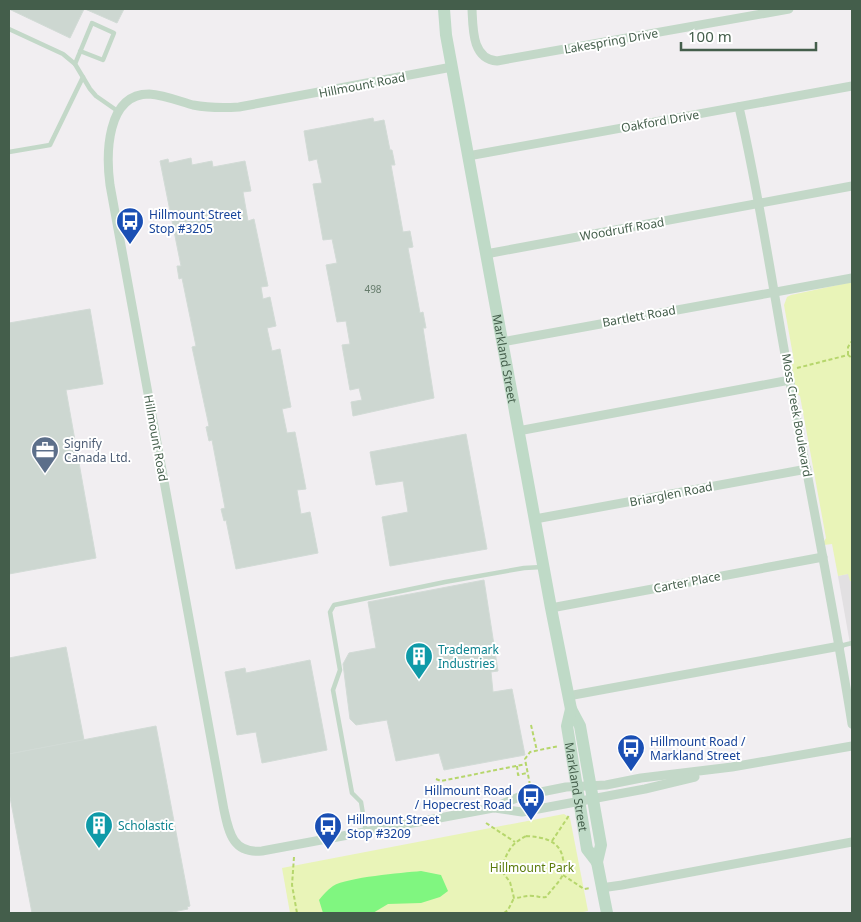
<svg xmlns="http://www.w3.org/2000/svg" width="861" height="922" font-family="'Noto Sans',sans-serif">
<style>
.education{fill:#e2e0e2}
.green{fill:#e9f4b8}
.water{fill:#80f680}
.building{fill:#cdd7d1;stroke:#d2dbd6}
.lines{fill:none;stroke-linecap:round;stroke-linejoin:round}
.path{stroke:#b6d66c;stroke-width:2;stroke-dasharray:4 2.5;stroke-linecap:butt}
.lane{stroke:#c3d8c8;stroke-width:4.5}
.street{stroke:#c3d8c8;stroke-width:9}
.secondary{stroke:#bfdac7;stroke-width:12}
.labels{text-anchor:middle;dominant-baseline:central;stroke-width:4;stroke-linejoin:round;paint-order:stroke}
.number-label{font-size:10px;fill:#667c6c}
.street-label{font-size:12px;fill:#445e4b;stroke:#fff}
.transit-label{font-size:12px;fill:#164399;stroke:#fff;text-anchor:start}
.service-label{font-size:12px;fill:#4e5e75;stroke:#fff;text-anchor:start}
.culture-label{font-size:12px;fill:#0d838f;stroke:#fff;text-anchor:start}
.park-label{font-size:12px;fill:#5c7c0d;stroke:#fff}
</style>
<rect width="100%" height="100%" fill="#f1eef1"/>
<polygon class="education" points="852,573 852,655 838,576"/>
<g class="green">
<polygon points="852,282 852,581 850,581 848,574 838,576 832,544 824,545 823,543 826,538 800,396 796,393 791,366 794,361 784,305 787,297 791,295"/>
<polygon points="564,814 570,818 588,911 578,913 290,913 282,868"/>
</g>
<path class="water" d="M421,871l20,4 7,16 -8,6 -19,6 -33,1 -15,9h-50l-4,-13c4,-5 8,-10 14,-14 15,-9 68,-13 88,-15z"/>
<g class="building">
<polygon points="9,9 84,9 70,38"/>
<polygon points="85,9 124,9 117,23"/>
<polygon points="373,118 374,122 384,120 390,150 392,150 395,165 391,165 403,232 410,231 413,247 408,248 420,313 423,312 426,328 423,328 434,398 353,416 351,402 362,400 359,388 350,390 342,345 350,344 346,321 337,322 326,265 337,263 332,239 323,240 313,184 322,183 317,159 309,161 304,131"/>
<polygon points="191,158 192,165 212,161 213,167 245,161 251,191 243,192 248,221 254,219 268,286 261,287 263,299 270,297 276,326 267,328 272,351 280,349 291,407 282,409 287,433 295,432 306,489 297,490 301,514 310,512 318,553 236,569 226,520 224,521 221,509 225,508 212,440 209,441 206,427 209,426 192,347 196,346 182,278 179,279 177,266 181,266 160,161 168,159 169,163"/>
<polygon points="90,309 103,384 66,390 96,558 9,574 9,323"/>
<polygon points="466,434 487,549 390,566 382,517 408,512 403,481 376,485 370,452"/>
<polygon points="484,580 498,671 491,672 493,692 512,689 525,755 444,770 439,753 396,761 387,720 356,725 350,719 343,664 349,653 376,648 368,602"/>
<polygon points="66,647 84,740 9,754 9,658"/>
<polygon points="310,660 327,750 262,763 256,732 237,735 225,672 245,668 246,673"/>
<polygon points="156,726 190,906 187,907 188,909 168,913 32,913 9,792 9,754"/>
</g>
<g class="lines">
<g class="path">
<polyline points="848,355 848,347 852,341"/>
<polyline points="797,368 848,355 852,358"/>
<polyline points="531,725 537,751"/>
<polyline points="517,766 518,775 527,773"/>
<polyline points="436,779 441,781 526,764"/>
<polyline points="530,785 525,759 530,752 559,746"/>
<polyline points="486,823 515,842"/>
<path d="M526,836c17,1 34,4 37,23 1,5 2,11 0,15 -3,8 -12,16 -17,23 -5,1 -8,-1 -13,-1 -7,-1 -12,2 -19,2l-4,-16 -9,-12c6,-17 8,-25 25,-34z"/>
<polyline points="552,841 570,814"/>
<polyline points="294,857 292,885 297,913"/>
<polyline points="563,875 584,889 591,888"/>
<polyline points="504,913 508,910 514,898"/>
</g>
<g class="lane">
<polyline points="9,29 63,54 75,64"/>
<polyline points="80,51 103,60 114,33 92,23 75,64 90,89 96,96 119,112"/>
<polyline points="9,152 50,145 83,77"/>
<polyline points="840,646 852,643"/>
<polyline points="366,832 361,802 352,793 333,690 340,670 330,612 334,605 445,582 524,568 542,567"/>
</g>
<g class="street">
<path d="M472,9c1,20 0,50 25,52l292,-52"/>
<path d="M452,67l-213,40c-16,1 -30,1 -46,-2 -14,-4 -29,-10 -44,-11 -43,0 -43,61 -39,91l114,625c5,23 9,44 38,41l231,-43 28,-12 45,-9 40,-2 35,-7 91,-11 120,-21"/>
<path d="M739,107c21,91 34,184 51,275 21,114 44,228 62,342"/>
<polyline points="468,156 852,86"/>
<polyline points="486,254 852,186"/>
<polyline points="502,342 852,278"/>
<polyline points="518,431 790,380"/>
<polyline points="535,519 807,469"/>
<polyline points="551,608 823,557"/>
<polyline points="568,696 840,646"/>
<polyline points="495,808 522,812 645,789 695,777"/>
<polyline points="601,888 622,885 852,842"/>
</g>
<g class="secondary">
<path id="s1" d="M444,9l2,26 105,573 20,101 9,17 21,119 -4,17 10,51"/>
<path id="s2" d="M571,709l-4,17 20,123 10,13"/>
</g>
</g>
<defs>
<g id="bus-pin" transform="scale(1.4375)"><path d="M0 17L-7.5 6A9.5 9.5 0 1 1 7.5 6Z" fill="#1a4fb4" stroke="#fff"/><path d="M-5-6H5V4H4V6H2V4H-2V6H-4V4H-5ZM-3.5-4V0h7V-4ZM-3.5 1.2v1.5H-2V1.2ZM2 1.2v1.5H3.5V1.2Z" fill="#fff"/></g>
<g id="office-pin" transform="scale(1.4375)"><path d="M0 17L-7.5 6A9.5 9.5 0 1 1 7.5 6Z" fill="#5c6f8a" stroke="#fff"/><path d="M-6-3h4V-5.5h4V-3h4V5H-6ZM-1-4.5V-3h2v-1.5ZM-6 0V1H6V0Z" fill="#fff"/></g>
<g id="building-pin" transform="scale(1.4375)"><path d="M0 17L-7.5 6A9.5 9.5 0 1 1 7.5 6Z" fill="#0f9aa8" stroke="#fff"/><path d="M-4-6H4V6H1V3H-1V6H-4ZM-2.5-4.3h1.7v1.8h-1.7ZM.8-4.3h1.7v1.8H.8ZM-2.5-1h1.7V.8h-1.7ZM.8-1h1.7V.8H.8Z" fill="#fff"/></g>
</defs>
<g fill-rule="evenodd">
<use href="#bus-pin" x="130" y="221"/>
<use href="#office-pin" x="45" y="450"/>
<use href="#building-pin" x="419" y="656"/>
<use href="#bus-pin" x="631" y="748"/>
<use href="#bus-pin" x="531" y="797"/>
<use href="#building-pin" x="99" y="825"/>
<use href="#bus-pin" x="328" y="826"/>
</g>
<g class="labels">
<g class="number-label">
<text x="373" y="289">498</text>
</g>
<g class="street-label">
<text transform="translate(611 41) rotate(-10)">Lakespring Drive</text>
<text transform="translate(362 85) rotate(-11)">Hillmount Road</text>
<text transform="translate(660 121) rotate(-10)">Oakford Drive</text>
<text transform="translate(622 229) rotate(-10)">Woodruff Road</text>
<text transform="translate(639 316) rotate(-10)">Bartlett Road</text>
<text stroke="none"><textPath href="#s1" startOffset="355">Markland Street</textPath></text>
<text transform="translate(797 415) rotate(80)">Moss Creek Boulevard</text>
<text transform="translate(156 438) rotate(80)">Hillmount Road</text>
<text transform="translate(671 494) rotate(-11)">Briarglen Road</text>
<text transform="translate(687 582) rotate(-11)">Carter Place</text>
<text stroke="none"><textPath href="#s2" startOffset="79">Markland Street</textPath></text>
</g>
<g class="transit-label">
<text x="149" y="214">Hillmount Street<tspan x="149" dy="14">Stop #3205</tspan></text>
<text x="650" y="741">Hillmount Road /<tspan x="650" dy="14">Markland Street</tspan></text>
<text x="512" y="790" text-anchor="end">Hillmount Road<tspan x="512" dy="14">/ Hopecrest Road</tspan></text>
<text x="347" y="819">Hillmount Street<tspan x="347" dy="14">Stop #3209</tspan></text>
</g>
<g class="service-label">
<text x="64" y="443">Signify<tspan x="64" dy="14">Canada Ltd.</tspan></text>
</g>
<g class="culture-label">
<text x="438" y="649">Trademark<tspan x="438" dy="14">Industries</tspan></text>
<text x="118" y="825">Scholastic</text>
</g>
<g class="park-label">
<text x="532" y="867">Hillmount Park</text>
</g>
</g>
<rect width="861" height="922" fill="none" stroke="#445e4b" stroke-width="20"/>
<path d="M681 42v8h135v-8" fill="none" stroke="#445e4b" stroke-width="2.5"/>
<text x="688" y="42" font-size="15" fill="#445e4b" stroke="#ffffff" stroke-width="4" paint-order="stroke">100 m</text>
</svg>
